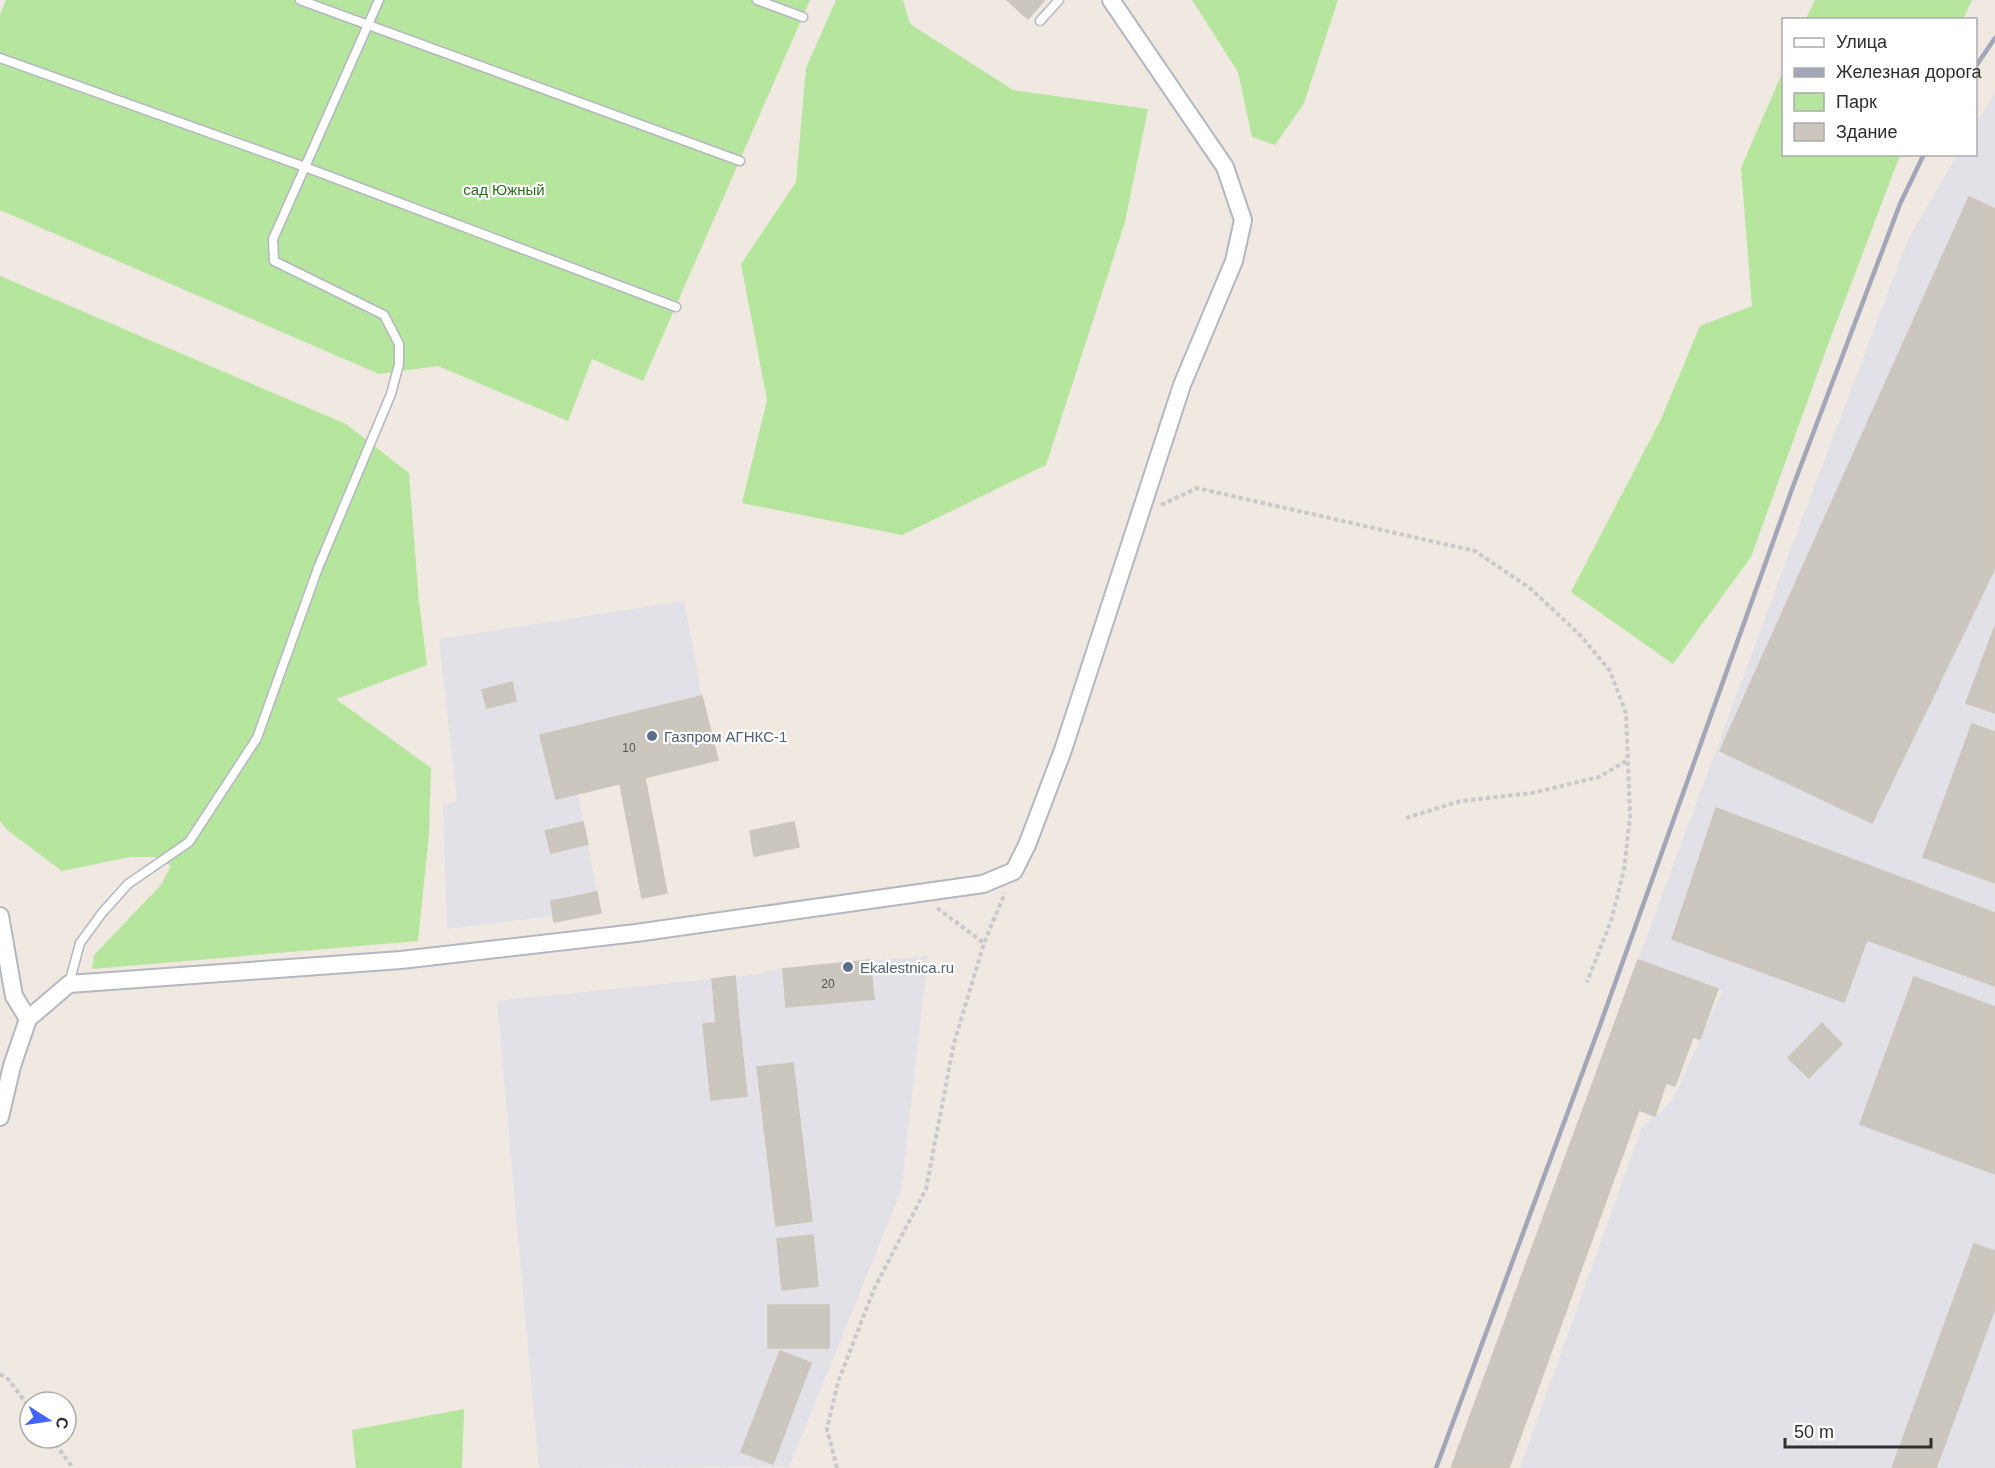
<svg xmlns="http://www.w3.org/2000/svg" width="1995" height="1468" font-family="Arial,sans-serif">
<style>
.industrial{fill:#e3e1e8}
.green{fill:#b6e59e}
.building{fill:#cbc7bf;stroke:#cbc5ba;stroke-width:1.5}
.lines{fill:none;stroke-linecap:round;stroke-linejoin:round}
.lane-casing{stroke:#b4b7c1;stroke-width:11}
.street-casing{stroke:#b4b7c1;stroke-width:20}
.path{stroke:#c9c9c9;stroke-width:4;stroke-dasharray:4.5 3;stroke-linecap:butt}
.lane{stroke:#fff;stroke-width:8}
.street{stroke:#fff;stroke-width:16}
.rail{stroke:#a3a6b8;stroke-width:4.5}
.service-dot{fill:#5c6f8a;stroke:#fff;stroke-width:2}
.labels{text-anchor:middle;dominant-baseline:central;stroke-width:4.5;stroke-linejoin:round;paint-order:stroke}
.number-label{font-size:12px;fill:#555452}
.park-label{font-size:15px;fill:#2c6e1b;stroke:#fff}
.service-label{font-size:15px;fill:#4e5e75;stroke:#fff;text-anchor:start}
</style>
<rect width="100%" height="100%" fill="#efe9e1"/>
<g class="industrial">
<polygon points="1995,93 1995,1468 1520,1468 1642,1127 1672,1101 1722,991 1638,960 1790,551 1908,240 1957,155 1976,154 1976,123"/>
<polygon points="684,601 702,696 718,760 578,794 601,913 554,922 553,916 447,929 443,805 457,801 439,639"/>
<polygon points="928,956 901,1191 789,1467 539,1468 497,1001 760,974 775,969"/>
</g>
<g class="green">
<polygon points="6,0 810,0 643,381 592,359 568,421 438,366 379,374 0,210 0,15"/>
<polygon points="836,0 903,0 910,24 1013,90 1148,109 1125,222 1046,465 902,535 742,503 767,400 741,264 796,182 806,68"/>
<polygon points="1192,0 1338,0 1304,103 1275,145 1252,137 1238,72"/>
<polygon points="1815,0 1972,0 1963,19 1806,19"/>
<polygon points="1783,71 1784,154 1900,155 1826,350 1751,557 1673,664 1571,592 1661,419 1700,326 1752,306 1741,168"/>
<polygon points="0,276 346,424 409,473 419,602 427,665 336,699 431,768 429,834 418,941 92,969 94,955 161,885 171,866 157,857 130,857 62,871 6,829 0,821"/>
<polygon points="464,1409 462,1468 356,1468 352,1430"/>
</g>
<g class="building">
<polygon points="1007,0 1042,0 1044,1 1028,19"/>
<polygon points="1969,197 1995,209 1995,568 1872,823 1720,751"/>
<polygon points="1995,626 1995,713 1966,703"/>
<polygon points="512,682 516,701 487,708 482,690"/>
<polygon points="702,696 718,760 556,799 540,735"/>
<polygon points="1972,724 1995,732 1995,883 1923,857"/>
<polygon points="645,778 667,893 642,898 620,784"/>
<polygon points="1716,808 1995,913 1995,986 1867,940 1844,1002 1672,939"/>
<polygon points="583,822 588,844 551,853 545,831"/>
<polygon points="794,822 799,847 754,856 750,831"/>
<polygon points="597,892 601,913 554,922 551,901"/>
<polygon points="870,960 874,999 786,1007 783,969"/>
<polygon points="1638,960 1718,989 1700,1039 1693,1037 1675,1086 1666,1083 1655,1116 1639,1110 1509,1468 1451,1468"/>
<polygon points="735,976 739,1021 716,1023 712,979"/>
<polygon points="1914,977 1995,1007 1995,1174 1860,1124"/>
<polygon points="739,1021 747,1096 711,1100 703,1024"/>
<polygon points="1822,1023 1842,1044 1809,1078 1788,1058"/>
<polygon points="793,1063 812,1221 776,1226 757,1067"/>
<polygon points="813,1235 818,1286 782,1290 777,1239"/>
<polygon points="1974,1244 1995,1251 1995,1308 1936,1468 1892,1468"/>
<rect x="768" y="1305" width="61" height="43"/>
<polygon points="780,1351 811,1363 773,1464 741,1452"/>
</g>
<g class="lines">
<g class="lane-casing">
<g id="lane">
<polyline points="300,0 740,161"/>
<polyline points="757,0 803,17"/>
<polyline points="1040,21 1059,0"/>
<polyline points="0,58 305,167 676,307"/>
<polyline points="69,984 80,943 102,913 128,884 189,842 257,738 318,568 391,394 399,364 399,344 384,315 274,261 273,239 379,0"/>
</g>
</g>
<g class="street-casing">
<g id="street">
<polyline points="0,916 14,996 28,1019"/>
<polyline points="0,1117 12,1066 28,1019 69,984 401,960 636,933 983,884 1014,871 1027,845 1063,750 1182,385 1234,261 1243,220 1225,167 1111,0"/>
</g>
</g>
<g class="path">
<polyline points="1161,505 1197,488 1475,551 1531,589 1581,636 1610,671 1626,713 1630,817 1624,870 1611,921 1587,982"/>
<polyline points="1406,818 1461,801 1532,793 1599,777 1628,760"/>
<polyline points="937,908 984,943"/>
<polyline points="0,1374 9,1380 30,1408"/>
<polyline points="51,1438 73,1468"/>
<polyline points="837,1468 827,1429 838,1382 874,1289 926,1189 954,1043 984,943 1005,893"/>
</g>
<use href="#lane" class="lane"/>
<use href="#street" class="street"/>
<g class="rail">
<polyline points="1976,66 1995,38"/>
<polyline points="1436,1468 1599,1028 1792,489 1900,204 1924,154"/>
</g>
</g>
<g class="service-dot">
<circle cx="652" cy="736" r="6"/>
<circle cx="848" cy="967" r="6"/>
</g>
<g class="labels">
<g class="number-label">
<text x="629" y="748">10</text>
<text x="828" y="984">20</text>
</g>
<g class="park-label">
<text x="504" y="189">сад Южный</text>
</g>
<g class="service-label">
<text x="664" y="736">Газпром АГНКС-1</text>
<text x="860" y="967">Ekalestnica.ru</text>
</g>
</g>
<rect x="1782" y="18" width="195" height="138" fill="#ffffff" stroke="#ababab" stroke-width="1.5"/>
<rect x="1794" y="38" width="30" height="9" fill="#ffffff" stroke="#ababab" stroke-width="1.5"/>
<text x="1836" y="48" font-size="18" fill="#2e2e2e">Улица</text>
<rect x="1794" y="68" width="30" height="9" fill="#a3a6b8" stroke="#ababab" stroke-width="1.5"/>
<text x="1836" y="78" font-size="18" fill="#2e2e2e">Железная дорога</text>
<rect x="1794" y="93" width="30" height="18" fill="#b6e59e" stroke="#ababab" stroke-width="1.5"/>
<text x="1836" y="108" font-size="18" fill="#2e2e2e">Парк</text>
<rect x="1794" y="123" width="30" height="18" fill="#cbc7bf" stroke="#ababab" stroke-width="1.5"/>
<text x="1836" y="138" font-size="18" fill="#2e2e2e">Здание</text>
<g transform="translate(48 1420) rotate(102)"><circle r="28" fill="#ffffff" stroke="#ababab" stroke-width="1.5"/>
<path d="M0-4.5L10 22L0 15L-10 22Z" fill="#4264fb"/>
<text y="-9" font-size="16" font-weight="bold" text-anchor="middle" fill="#2e2e2e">С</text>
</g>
<path d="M1785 1438v9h146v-9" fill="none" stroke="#2e2e2e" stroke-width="3"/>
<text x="1794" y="1438" font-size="18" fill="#2e2e2e" stroke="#ffffff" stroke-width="4.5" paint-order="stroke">50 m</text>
</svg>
